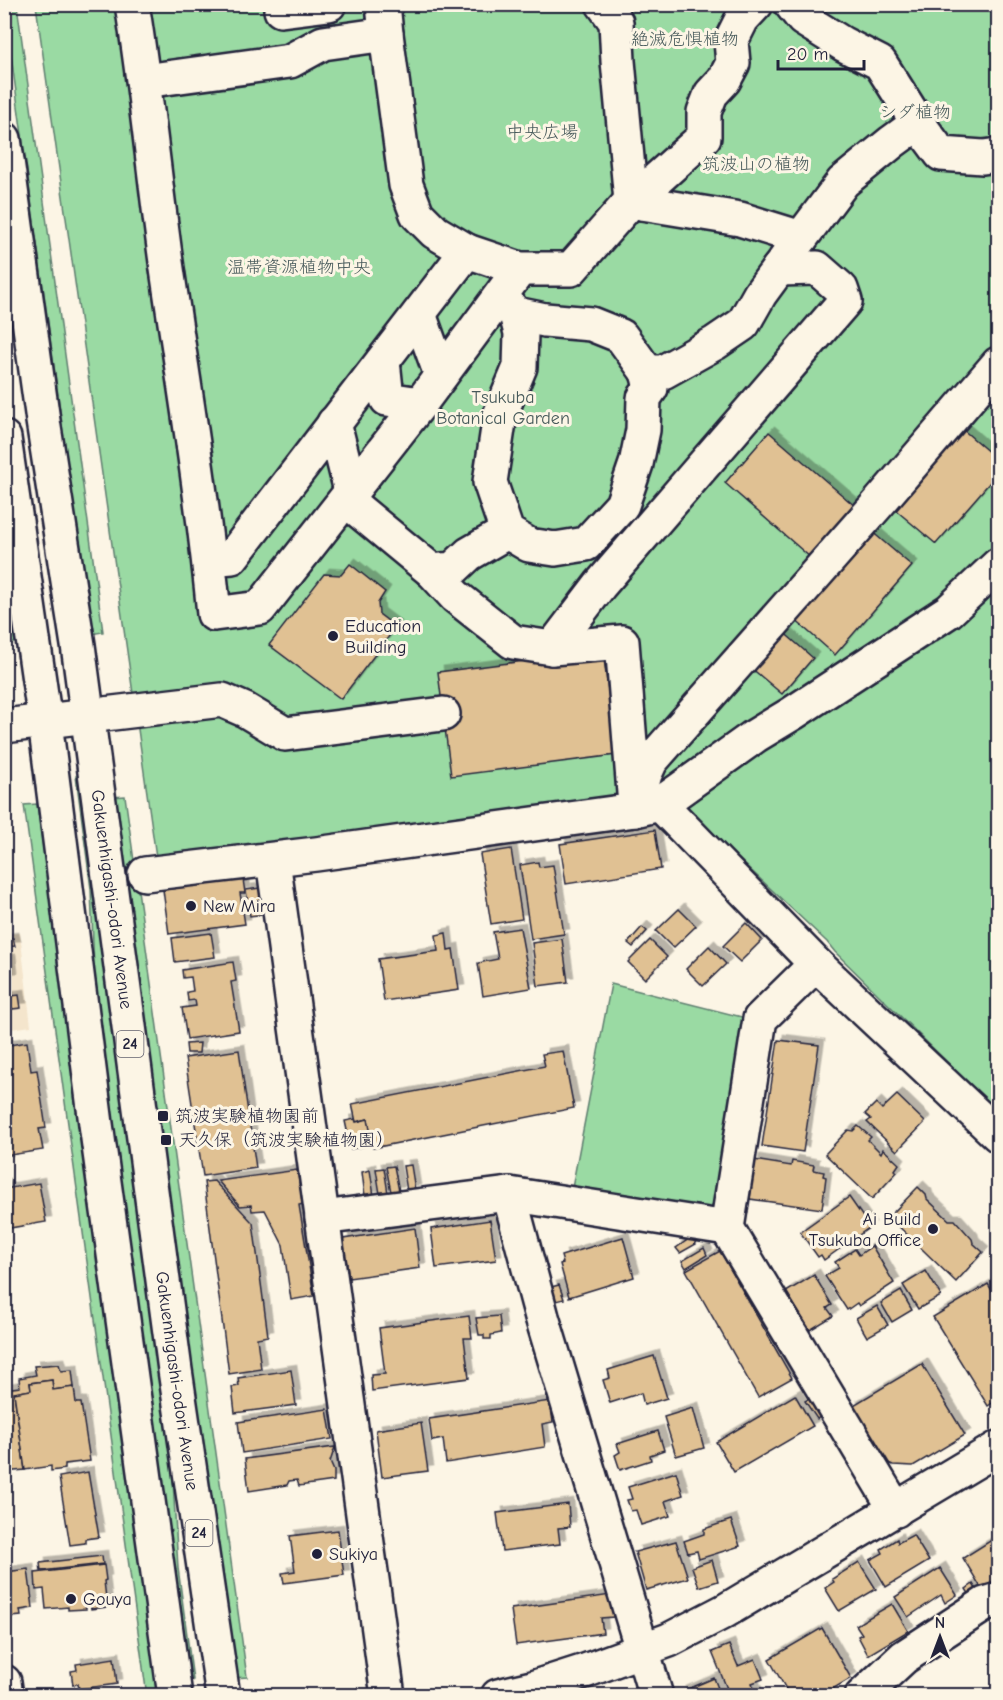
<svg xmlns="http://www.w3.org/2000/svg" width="1003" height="1700" font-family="'Comic Neue','Klee One',sans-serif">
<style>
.built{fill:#f4e5cc}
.green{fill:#9adaa3;stroke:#5e7e6f;stroke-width:1.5}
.building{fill:#e0c193;stroke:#22223b;stroke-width:1.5;filter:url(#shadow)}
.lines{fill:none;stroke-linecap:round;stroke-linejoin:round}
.minor-casing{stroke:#22223b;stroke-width:38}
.major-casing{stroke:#22223b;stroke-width:38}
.minor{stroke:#fcf5e5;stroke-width:33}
.major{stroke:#fcf5e5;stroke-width:33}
.poi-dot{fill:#22223b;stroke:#fcf5e5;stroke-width:2}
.labels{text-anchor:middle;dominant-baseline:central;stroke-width:6;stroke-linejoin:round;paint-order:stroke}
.shield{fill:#fcf5e5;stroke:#63616e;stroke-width:1.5}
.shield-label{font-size:16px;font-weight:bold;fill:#22223b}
.park-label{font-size:18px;fill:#46595a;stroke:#fcf5e5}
.poi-label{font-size:18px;fill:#22223b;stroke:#fcf5e5;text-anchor:start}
.street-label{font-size:18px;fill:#22223b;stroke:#fcf5e5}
</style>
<defs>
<filter id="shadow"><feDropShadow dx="5.5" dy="-5.5" stdDeviation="0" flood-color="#0004"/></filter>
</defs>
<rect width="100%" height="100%" fill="#fcf5e5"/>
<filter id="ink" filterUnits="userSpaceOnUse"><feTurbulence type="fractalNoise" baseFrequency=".0167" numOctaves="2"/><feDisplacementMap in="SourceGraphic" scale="12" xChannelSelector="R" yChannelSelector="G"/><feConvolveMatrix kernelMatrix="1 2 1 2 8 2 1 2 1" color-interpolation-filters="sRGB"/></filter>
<g filter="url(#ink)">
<polygon class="built" points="20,933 31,1026 5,1030 4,935"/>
<g class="green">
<polygon points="4,5 17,5 103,632 91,634"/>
<polygon points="36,5 998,5 998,547 939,604 641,796 156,857"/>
<polygon points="4,570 5,570 15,643 5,643"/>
<polygon points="998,582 998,1112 835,952 827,942 687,810 687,799"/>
<polygon points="76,776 79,776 172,1463 178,1568 193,1680 188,1681 95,998 91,889"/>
<polygon points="125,796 247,1677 234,1678 113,797"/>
<polygon points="37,804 158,1689 146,1689 24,805"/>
<polygon points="611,984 746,1018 721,1202 708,1211 572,1188"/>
</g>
<g class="building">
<polygon points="961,428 998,460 998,473 936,544 892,507"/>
<polygon points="769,432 856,507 811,558 725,483"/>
<polygon points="870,530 912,566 835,655 793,618"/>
<polygon points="350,564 385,592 378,603 379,614 396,627 341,699 269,645 324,574 341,575"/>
<polygon points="781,630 813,658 782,694 750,667"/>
<polygon points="603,651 616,755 451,776 438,672"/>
<polygon points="655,830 661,869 566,884 560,844"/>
<polygon points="511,849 522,919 491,924 480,854"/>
<polygon points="538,862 539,867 553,865 564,934 531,939 520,865"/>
<polygon points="243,879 245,893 240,893 245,924 169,934 163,890"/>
<polygon points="260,888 265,914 250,916 246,890"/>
<polygon points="679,909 696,926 673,948 656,931"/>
<polygon points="746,923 762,940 740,962 723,946"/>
<polygon points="642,927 647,931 633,947 628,943"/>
<polygon points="520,928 531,988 483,996 478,963 498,959 493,932"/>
<polygon points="211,933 215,957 175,962 172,938"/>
<polygon points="446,933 448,950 453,949 459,990 384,1001 378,959 438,951 436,935"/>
<polygon points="13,938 15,946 4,947 4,939"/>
<polygon points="562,939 568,982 538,986 532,943"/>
<polygon points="650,940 667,957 645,979 628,962"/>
<polygon points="709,946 726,964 703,986 686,969"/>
<polygon points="4,960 10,960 12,978 4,979"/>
<polygon points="233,962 236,981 231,982 239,1031 187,1039 182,1008 196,1006 195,1000 188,1001 187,992 193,991 191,977 183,978 182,970"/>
<polygon points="19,995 21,1008 4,1010 4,997"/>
<polygon points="778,1040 819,1045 803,1152 762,1146"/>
<polygon points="27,1042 31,1071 37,1070 46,1128 39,1129 43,1150 4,1156 4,1046"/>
<polygon points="200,1043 199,1053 187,1053 186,1044"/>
<polygon points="239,1050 256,1168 203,1176 185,1058"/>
<polygon points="563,1051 574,1108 373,1148 368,1119 356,1122 352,1104 545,1066 542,1054"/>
<polygon points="897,1095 925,1122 897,1151 867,1122 871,1119 865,1114 876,1103 882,1109"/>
<polygon points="355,1119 356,1122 368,1119 373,1145 351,1149 345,1121"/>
<polygon points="858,1126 871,1137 868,1140 881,1153 883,1149 899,1164 895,1170 897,1172 872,1199 825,1154 848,1130 853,1131"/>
<polygon points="754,1160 791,1166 792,1161 814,1165 813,1170 824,1172 823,1176 826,1177 822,1209 750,1199"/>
<polygon points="411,1165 415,1190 407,1191 403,1166"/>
<polygon points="394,1166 399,1191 391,1192 386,1167"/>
<polygon points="384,1168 388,1193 380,1194 376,1169"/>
<polygon points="297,1170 303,1204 299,1205 314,1296 291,1300 283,1245 265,1210 252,1211 251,1205 240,1206 218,1181"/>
<polygon points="370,1170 374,1196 365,1196 362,1172"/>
<polygon points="214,1181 253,1223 268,1336 257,1338 261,1369 229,1374 204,1182"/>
<polygon points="4,1183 5,1189 39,1183 46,1222 4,1229"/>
<polygon points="918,1187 926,1195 927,1199 949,1220 955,1220 972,1239 973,1243 983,1252 956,1282 889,1217"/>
<polygon points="849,1197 870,1227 824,1260 821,1255 818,1257 800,1232"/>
<polygon points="490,1220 496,1260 436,1268 431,1229"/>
<polygon points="415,1228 420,1268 349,1278 343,1239"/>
<polygon points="623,1237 634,1277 569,1297 560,1264 563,1263 561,1256"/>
<polygon points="692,1237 696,1244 680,1253 676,1248"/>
<polygon points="872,1246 894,1283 859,1306 857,1303 847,1310 825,1276 839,1268 835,1262 855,1249 859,1255"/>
<polygon points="704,1248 707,1255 686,1268 682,1261"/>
<polygon points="720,1251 792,1378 758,1397 686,1270"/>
<polygon points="926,1271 941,1296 918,1309 903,1285"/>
<polygon points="814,1275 832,1305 827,1308 833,1316 810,1330 786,1292"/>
<polygon points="988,1284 998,1300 998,1399 988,1406 933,1317"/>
<polygon points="559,1285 564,1299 556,1301 551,1287"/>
<polygon points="901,1291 912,1310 892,1322 881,1303"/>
<polygon points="877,1306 888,1325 867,1337 856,1318"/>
<polygon points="469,1316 472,1338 464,1338 469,1378 372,1391 371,1375 385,1374 379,1328"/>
<polygon points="499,1316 501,1333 491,1335 491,1339 484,1339 484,1335 479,1335 476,1318"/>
<polygon points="654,1356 667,1398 644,1405 641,1393 610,1403 603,1380 610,1378 608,1370"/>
<polygon points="59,1364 61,1371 72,1370 74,1387 53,1390 52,1380 30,1383 31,1390 14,1393 25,1470 4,1472 4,1389 20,1387 19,1378 36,1375 34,1366"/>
<polygon points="922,1364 965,1435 913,1466 893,1465 886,1462 852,1406"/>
<polygon points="291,1370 296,1405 235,1413 232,1387 239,1386 238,1378"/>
<polygon points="52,1380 53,1390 74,1387 76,1403 81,1403 90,1461 65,1464 65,1469 51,1471 51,1466 25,1470 14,1393 31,1390 30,1383"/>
<polygon points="795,1395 813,1426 734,1472 716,1442"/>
<polygon points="810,1398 821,1416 817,1419 805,1401"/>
<polygon points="550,1401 553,1422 542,1424 545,1447 446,1463 443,1439 432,1441 429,1419"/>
<polygon points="693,1408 704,1448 676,1456 664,1417"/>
<polygon points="327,1409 332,1439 242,1453 238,1422"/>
<polygon points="421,1423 428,1471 382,1477 376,1430"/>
<polygon points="658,1431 664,1450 650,1455 651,1460 620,1470 615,1455 620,1452 617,1444"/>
<polygon points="335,1447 330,1462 334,1471 334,1481 299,1486 297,1480 289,1481 287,1485 249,1491 245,1459"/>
<polygon points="88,1472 99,1537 85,1539 85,1543 70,1545 59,1477"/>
<polygon points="676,1472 683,1495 665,1501 670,1516 641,1525 636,1510 631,1511 627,1500 632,1499 628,1487"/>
<polygon points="568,1504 570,1527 558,1528 560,1544 502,1551 497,1513"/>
<polygon points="731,1520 740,1546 699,1559 697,1551 688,1553 684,1541 704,1534 704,1529"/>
<polygon points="338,1530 344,1575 284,1583 282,1573 295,1571 290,1536"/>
<polygon points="913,1535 929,1561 886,1587 870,1560 883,1553 881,1549 897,1539 898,1543"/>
<polygon points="998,1536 998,1581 983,1591 963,1558"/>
<polygon points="676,1541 688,1578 646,1590 635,1552"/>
<polygon points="102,1556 103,1564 41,1571 40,1563"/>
<polygon points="712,1560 718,1581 699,1587 692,1567"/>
<polygon points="859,1562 876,1589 839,1611 825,1588 834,1582 832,1579"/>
<polygon points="104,1565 106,1580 104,1581 107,1607 91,1609 90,1604 85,1604 86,1609 68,1610 68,1607 46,1609 44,1589 36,1590 35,1573"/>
<polygon points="940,1568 957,1595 945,1603 941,1595 908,1617 895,1597"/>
<polygon points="28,1569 33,1608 20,1610 21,1616 12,1617 6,1572"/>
<polygon points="973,1584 978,1592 971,1597 966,1589"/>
<polygon points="611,1595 614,1617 601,1618 603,1633 516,1645 511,1609"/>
<polygon points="892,1604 908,1631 868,1655 858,1636 862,1634 856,1625"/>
<polygon points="822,1628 851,1678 821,1696 790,1696 769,1659"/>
<polygon points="729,1645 738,1666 755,1659 763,1679 752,1683 757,1696 730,1696 712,1652"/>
<polygon points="114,1658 117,1684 79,1689 78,1684 73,1685 71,1671 77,1670 76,1664"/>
<polygon points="714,1678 721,1696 683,1696 681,1692"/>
</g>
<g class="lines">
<g class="minor-casing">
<g id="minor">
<path d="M132,4c14,86 22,172 34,258 17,117 37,235 48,352l46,-6 160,-204 100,-135"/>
<polyline points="383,4 386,34"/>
<polyline points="603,4 616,22 618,61 631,201"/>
<polyline points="791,4 803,19 843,44 880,63 918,123 941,154 983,157 998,155"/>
<polyline points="281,10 329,4"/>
<polyline points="144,81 290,61 323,43 386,34 406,185 417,214 435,232 467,251"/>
<polyline points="801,238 843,182 892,142 918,123"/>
<polyline points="504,300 516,314 545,320 591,324 621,336 647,372"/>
<polyline points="419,314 441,375"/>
<polyline points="516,314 521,333 520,367 500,415 490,482 507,532 529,545 555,549 586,544 622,505 636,464 643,430 644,398 651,388 647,372 663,372 715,343 743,324 760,294 801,238 740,219 642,203 657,179 704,137 704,112 711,94 724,80 733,63 731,41 742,19 756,4"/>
<polyline points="383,361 387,399 420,404"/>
<polyline points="334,423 351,491"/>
<polyline points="346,500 432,571 455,596 513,642 552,648 622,642 634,793"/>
<polyline points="209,559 232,557 467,251 520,269 571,269 631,201 642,203"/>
<polyline points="432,571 453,569 469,554 507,532"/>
<polyline points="552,648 600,585 845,301 841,289 817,268 778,269"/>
<polyline points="4,726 222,700 245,710 285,734 443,714"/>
<polyline points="660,804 816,964 998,1135"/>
<polyline points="635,810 645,774 651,761 877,505 998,364"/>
<polyline points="273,860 388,1696"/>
<polyline points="145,874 316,854 635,810 660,804 755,736 793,713 949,611 998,565"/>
<polyline points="816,964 760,1019 727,1228 896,1510"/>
<polyline points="509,1194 542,1317 656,1696"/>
<polyline points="322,1218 509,1194 727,1228"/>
<polyline points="4,1682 6,1696"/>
<polyline points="498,1696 532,1688 585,1671 669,1640 725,1611 998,1448"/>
<polyline points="862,1696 904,1657 985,1604 998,1600"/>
</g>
</g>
<g class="major-casing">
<g id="major">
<path id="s1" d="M4,139l39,282 35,224 97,725 48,326"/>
<polyline points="4,438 45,722 96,1124 175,1696"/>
</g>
</g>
<use href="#minor" class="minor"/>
<use href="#major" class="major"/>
</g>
</g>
<g class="poi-dot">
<circle cx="333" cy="636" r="6"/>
<circle cx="191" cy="906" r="6"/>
<rect x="157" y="1110" width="12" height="12" rx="3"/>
<rect x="160" y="1134" width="12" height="12" rx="3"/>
<circle cx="933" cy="1229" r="6"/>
<circle cx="317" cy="1554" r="6"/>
<circle cx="71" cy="1599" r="6"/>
</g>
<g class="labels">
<g class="shield">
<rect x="116.5" y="1031" width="27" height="26" rx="4.5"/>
<rect x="185.5" y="1520" width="27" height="26" rx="4.5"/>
</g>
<g class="shield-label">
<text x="130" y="1044">24</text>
<text x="199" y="1533">24</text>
</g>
<g class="park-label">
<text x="685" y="39">絶滅危惧植物</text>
<text x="915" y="112">シダ植物</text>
<text x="542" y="132">中央広場</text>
<text x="756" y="164">筑波山の植物</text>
<text x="299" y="267">温帯資源植物中央</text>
<text x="503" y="397">Tsukuba<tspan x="503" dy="21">Botanical Garden</tspan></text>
</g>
<g class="poi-label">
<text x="345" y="626">Education<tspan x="345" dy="21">Building</tspan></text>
<text x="203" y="906">New Mira</text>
<text x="175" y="1116">筑波実験植物園前</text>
<text x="178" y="1140">天久保（筑波実験植物園）</text>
<text x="921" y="1219" text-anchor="end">Ai Build<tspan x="921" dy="21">Tsukuba Office</tspan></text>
<text x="329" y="1554">Sukiya</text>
<text x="83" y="1599">Gouya</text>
</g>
<g class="street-label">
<text stroke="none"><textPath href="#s1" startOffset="768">Gakuenhigashi-odori Avenue</textPath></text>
<text stroke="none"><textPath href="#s1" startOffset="1254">Gakuenhigashi-odori Avenue</textPath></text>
</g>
</g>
<rect width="1003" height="1700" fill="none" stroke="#fcf5e5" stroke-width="24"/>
<rect x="12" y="12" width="979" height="1676" fill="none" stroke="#22223b" stroke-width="2" filter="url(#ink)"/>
<g transform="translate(940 1637)" stroke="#fcf5e5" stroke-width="4.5" paint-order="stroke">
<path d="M0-4.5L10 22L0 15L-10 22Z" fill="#22223b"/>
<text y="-9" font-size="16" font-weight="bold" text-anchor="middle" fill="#22223b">N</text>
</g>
<path d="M778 60v9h86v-9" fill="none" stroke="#22223b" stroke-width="3"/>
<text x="787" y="60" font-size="18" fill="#22223b" stroke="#fcf5e5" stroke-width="4.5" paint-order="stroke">20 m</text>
</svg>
